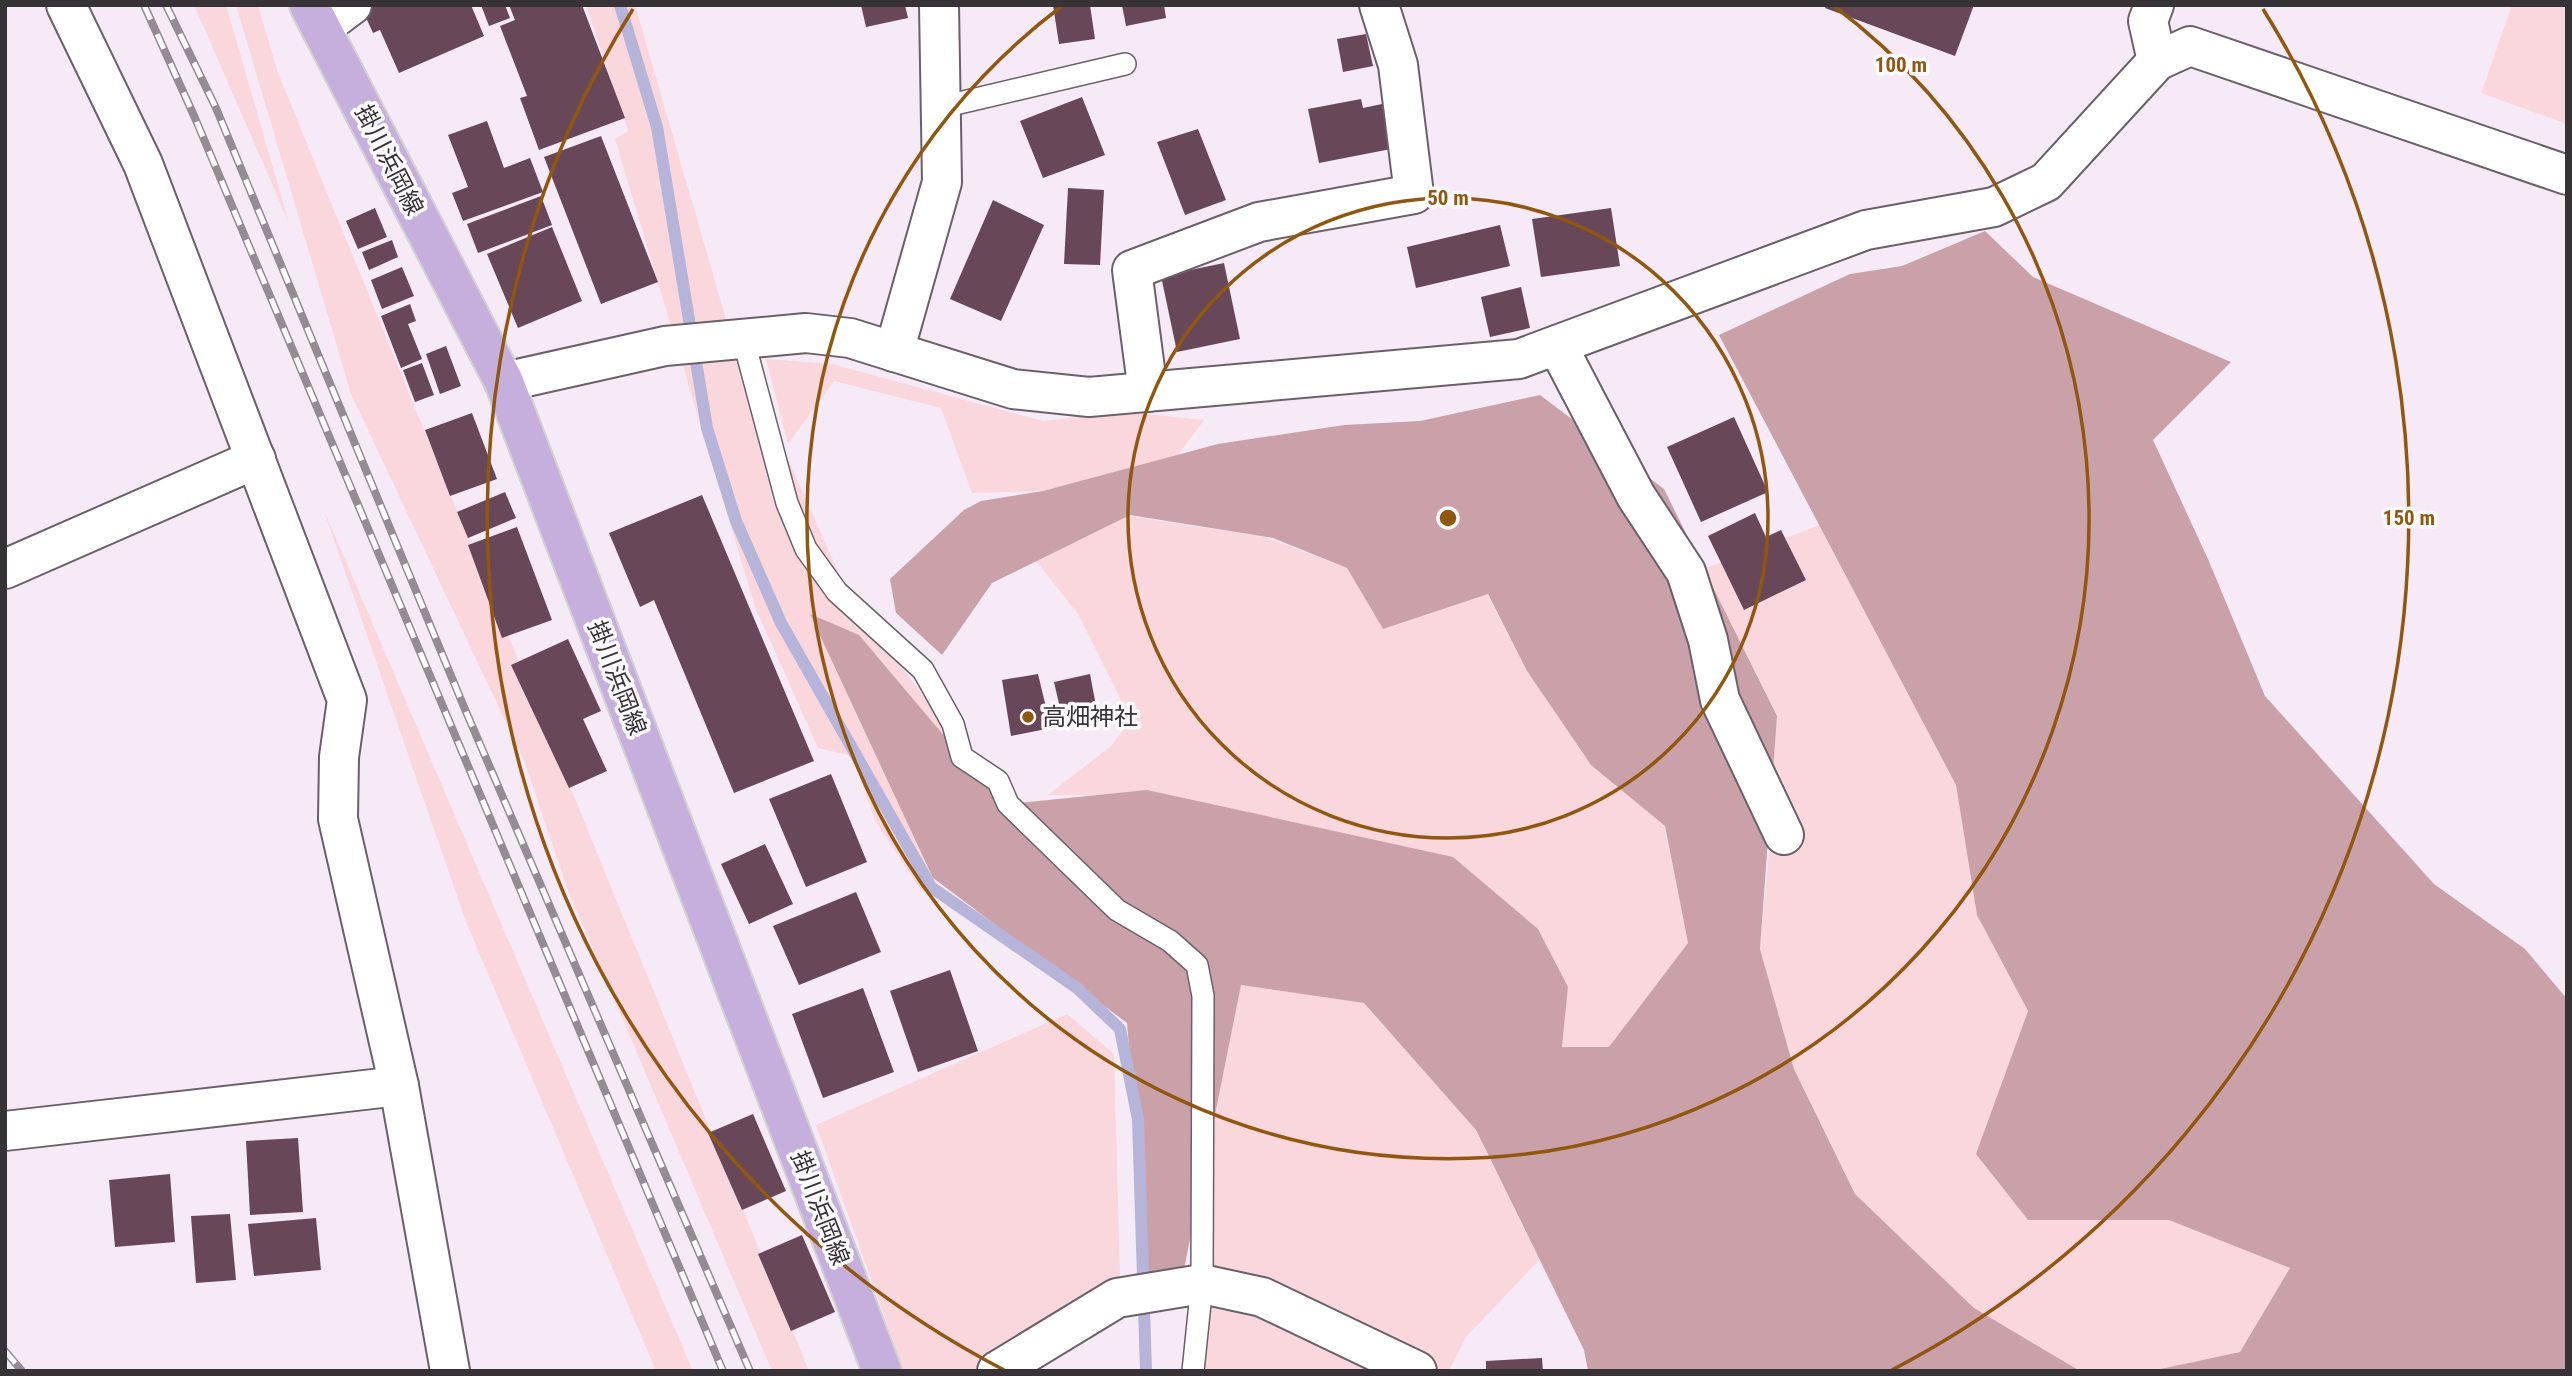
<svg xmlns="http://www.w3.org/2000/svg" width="2572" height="1376" font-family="'Roboto Condensed','Noto Sans JP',sans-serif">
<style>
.green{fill:#f9d7dd}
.forest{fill:#cba1a9}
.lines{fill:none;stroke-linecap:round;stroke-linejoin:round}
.stream{stroke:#b6b4d8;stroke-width:12}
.building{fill:#684759}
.lane-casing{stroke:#6b606a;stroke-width:24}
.street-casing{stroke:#6b606a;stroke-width:42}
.primary-casing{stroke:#d3d2d3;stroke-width:42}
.lane{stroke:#fff;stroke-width:21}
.street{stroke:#fff;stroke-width:38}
.primary{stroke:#c6afdd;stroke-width:38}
.rail-casing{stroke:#948b94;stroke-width:8}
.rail{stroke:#fefbfe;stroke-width:5;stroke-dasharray:16;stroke-linecap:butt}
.ring{fill:none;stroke:#905711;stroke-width:3.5}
.poi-dot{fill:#905711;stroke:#fefbfe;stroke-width:2.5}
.labels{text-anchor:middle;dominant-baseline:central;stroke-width:7;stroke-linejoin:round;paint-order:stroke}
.street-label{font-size:24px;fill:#363236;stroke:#fefbfe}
.poi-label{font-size:24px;fill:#363236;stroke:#fefbfe;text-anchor:start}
.centre{fill:#905711;stroke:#fefbfe;stroke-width:3.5}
.ring-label{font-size:21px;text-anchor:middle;font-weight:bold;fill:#905711;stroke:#fefbfe;stroke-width:7;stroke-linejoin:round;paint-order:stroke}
</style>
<rect width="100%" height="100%" fill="#f7eaf7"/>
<g class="green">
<polygon points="194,5 226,5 289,223 195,7"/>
<polygon points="236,5 258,5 278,73 809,1371 772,1371 567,888 525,763 351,394"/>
<polygon points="586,5 635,5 726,319 847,592 1005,808 922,892 876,822 852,756 818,748 755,607 615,139 628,131"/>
<polygon points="2512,5 2567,5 2567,124 2481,93"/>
<polygon points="766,359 832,364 1043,421 1125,412 1204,420 1178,455 1043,491 972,493 941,408 834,381 788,444"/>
<polygon points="323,508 693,1371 656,1371 466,922"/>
<polygon points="1122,515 1265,537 1347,568 1383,629 1487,594 1527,671 1586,758 1664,826 1688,943 1609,1051 1562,1047 1568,987 1150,795 1048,795 1111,746 1131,720 1078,614 1036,561"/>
<polygon points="1819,525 1956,785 1977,915 2028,1011 1977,1154 2028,1220 2169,1220 2290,1268 2240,1352 2151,1371 2080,1371 1974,1308 1855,1194 1794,1069 1760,948 1771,831 1704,569"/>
<polygon points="1240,985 1364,1003 1476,1130 1539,1260 1466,1337 1449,1371 1187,1371 1203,1040"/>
<polygon points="1067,1014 1114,1054 1120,1274 1105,1305 973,1371 904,1371 816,1125"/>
</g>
<g class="forest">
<polygon points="1985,231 2033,277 2231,362 2153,440 2208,559 2265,696 2434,884 2525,949 2567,999 2567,1371 2151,1371 2240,1352 2290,1268 2169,1220 2028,1220 1976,1154 2028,1011 1977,915 1956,785 1719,335 1850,274 1902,266"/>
<polygon points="1540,395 1664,489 1777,716 1760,949 1794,1069 1855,1194 1974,1308 2080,1371 1588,1371 1584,1350 1476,1130 1364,1003 1241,985 1182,1279 1149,1283 1127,1023 933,878 810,614 859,635 989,789 1008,804 1147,790 1453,857 1538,929 1568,987 1562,1047 1609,1047 1688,943 1665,826 1591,765 1527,671 1488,594 1383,629 1347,568 1273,538 1130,515 992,583 942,655 896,613 890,579 964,510 981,501 1043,491 1218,444 1344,425 1420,421"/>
</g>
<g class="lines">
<polyline class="stream" points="620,5 657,127 707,428 736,521 781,623 931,887 1077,988 1120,1029 1138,1119 1146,1371"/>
</g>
<g class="building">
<polygon points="376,5 471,5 484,36 399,73 380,30 373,33 363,11"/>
<polygon points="481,5 505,5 510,18 489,26"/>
<polygon points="509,5 582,5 625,118 539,150 520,98 527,96 500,26 515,20"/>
<polygon points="861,5 905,5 908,18 866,27"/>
<polygon points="1053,5 1090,5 1095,39 1059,44"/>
<polygon points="1122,5 1164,5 1166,18 1126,26"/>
<polygon points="1826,5 1974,5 1955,56 1825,8"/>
<polygon points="1366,34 1373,66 1343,72 1337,39"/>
<polygon points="1082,97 1105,155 1043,178 1020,121"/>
<polygon points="1361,99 1363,108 1382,104 1391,149 1319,163 1308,109"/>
<polygon points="487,121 504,168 530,158 543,192 463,221 452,193 468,187 448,135"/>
<polygon points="1198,129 1226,200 1185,215 1157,142"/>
<polygon points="601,136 658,282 601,304 544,157"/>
<polygon points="1068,188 1104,190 1100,265 1064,264"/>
<polygon points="541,196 552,225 478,253 467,224"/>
<polygon points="993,200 1044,225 1001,321 950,299"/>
<polygon points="375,208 387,237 358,249 346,221"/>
<polygon points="1611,208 1620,266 1541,277 1532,219"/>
<polygon points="1500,225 1510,266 1416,288 1407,247"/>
<polygon points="552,227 582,301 518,328 487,254"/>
<polygon points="392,240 398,257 369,270 362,252"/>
<polygon points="1224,263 1240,339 1177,352 1161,276"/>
<polygon points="402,267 414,296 382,309 371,280"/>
<polygon points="1521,287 1530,328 1490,337 1481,297"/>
<polygon points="410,304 416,321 408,324 422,359 401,368 381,316"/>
<polygon points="446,346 461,386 440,394 426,354"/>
<polygon points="422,363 434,395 415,402 403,370"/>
<polygon points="472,413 497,479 450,496 425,430"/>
<polygon points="1734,417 1768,492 1701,522 1667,447"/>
<polygon points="505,492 516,518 468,538 457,512"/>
<polygon points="702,495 814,761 734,793 654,600 640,607 609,533"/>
<polygon points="1755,513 1766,537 1781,530 1806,580 1744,610 1708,536"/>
<polygon points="517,527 552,620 502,638 468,545"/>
<polygon points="568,639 601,711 583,719 607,771 569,788 511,665"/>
<polygon points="1038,674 1051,728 1011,736 1002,680"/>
<polygon points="1090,674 1097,711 1062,717 1054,682"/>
<polygon points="831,774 867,862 806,887 769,799"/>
<polygon points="765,844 793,904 749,924 721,864"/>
<polygon points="856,892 881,952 799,985 773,926"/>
<polygon points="950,970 978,1051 918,1072 890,991"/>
<polygon points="863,988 894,1072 823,1098 792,1014"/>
<polygon points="753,1114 786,1191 742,1210 708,1133"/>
<polygon points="298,1138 303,1212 250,1215 246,1141"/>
<polygon points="170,1174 175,1242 115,1247 109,1180"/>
<polygon points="230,1214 236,1280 196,1283 191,1216"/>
<polygon points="316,1218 321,1270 254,1276 248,1224"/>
<polygon points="802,1235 835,1312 791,1331 758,1254"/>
<polygon points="1542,1358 1543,1371 1486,1371 1486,1361"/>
</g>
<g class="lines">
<g class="lane-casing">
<g id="lane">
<polyline points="942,107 1125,64"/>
<polyline points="743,338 787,503 806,549 837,592 923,670 953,724 962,757 998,781 1008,804 1117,910 1170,941 1197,965 1203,996 1202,1284 1193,1371"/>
</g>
</g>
<g class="street-casing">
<g id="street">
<polyline points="66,5 143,164 347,700 339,757 338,819 399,1086 450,1371"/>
<polyline points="2154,5 2148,21 2157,61"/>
<polyline points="321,28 352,5"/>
<polyline points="1557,345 1636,496 1686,572 1708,640 1720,700 1784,835"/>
<polyline points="894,352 942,182 939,5"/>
<polyline points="504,382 665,346 806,333 850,338 1013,389 1089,397 1519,359 1866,230 1994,207 2046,182 2157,61 2190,46 2567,175"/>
<polyline points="1148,392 1132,270 1259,222 1414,194 1398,65 1379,5"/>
<polyline points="5,569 256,459"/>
<polyline points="5,1131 399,1086"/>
<polyline points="997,1371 1117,1298 1202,1284 1262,1297 1417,1371"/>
</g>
</g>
<g class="primary-casing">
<polyline id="primary" points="309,5 504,382 882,1371"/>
</g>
<use href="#lane" class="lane"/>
<use href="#street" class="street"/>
<use href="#primary" class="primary"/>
<g class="rail-casing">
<g id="rail">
<polyline points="144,5 195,118 723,1371"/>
<polyline points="166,5 216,108 464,707 750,1371"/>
<polyline points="5,1351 22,1371"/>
</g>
</g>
<use href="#rail" class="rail"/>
</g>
<g class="ring">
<circle cx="1448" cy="518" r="320"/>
<path d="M1834 6A641 641 0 1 1 1062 6"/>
<path d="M1004 1370A961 961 0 0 1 633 9M2263 9A961 961 0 0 1 1892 1370"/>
</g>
<circle class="poi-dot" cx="1028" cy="717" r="7"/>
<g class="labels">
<g class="street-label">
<text transform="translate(389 160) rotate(63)">掛川浜岡線</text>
<text transform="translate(617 678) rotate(69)">掛川浜岡線</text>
<text transform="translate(820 1208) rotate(69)">掛川浜岡線</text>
</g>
<g class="poi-label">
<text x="1042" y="717">高畑神社</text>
</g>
</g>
<circle cx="1448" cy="518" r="10" class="centre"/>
<g class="ring-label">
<text x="1901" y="72">100 m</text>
<text x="1448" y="205">50 m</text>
<text x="2409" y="525">150 m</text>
</g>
<rect width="2572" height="1376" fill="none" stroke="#363236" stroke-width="14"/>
</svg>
